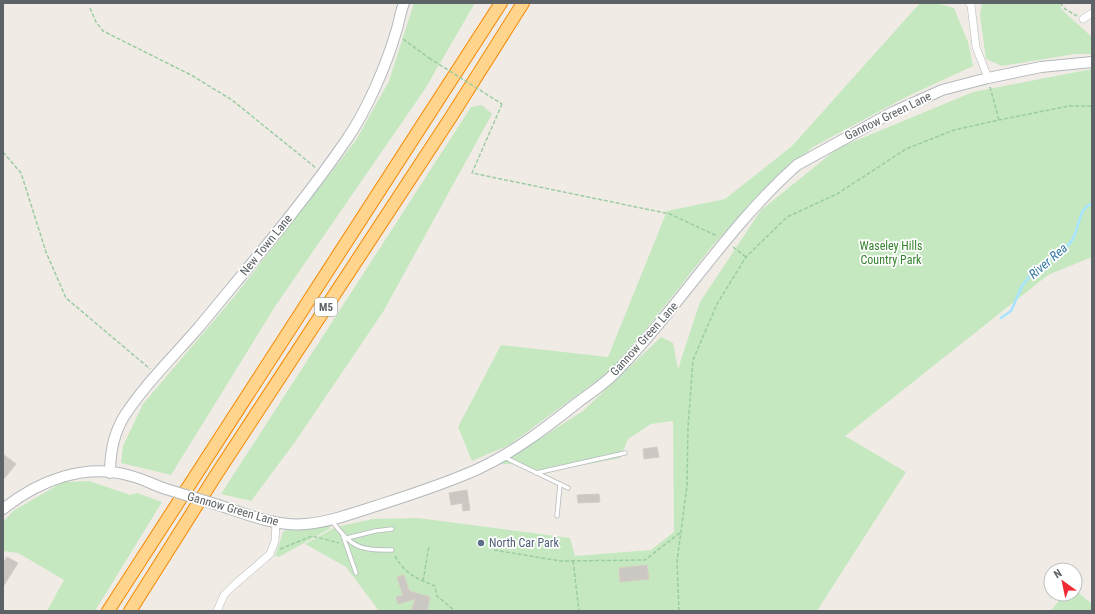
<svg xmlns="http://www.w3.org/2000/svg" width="1095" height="614" font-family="'Roboto Condensed',sans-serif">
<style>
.green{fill:#c6e8c1}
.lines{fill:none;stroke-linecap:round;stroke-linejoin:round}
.stream{stroke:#a6e4ff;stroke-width:2.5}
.building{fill:#cbc7c2;stroke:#d5cdc3}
.lane-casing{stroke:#b6b9bd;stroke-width:5}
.street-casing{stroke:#b6b9bd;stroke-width:8}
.secondary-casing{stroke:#b4b9bd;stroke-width:12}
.highway-casing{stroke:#f58900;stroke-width:14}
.path{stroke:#9bcca3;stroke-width:1.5;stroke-dasharray:4 2;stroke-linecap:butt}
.lane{stroke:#fff;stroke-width:3.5}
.street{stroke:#fff;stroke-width:7}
.secondary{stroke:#fff;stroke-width:10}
.highway{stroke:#ffd48d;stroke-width:12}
.secondary-bridge-casing{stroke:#b4b9bd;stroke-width:12;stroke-linecap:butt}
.path-bridge{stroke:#9bcca3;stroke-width:1.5;stroke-dasharray:4 2;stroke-linecap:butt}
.secondary-bridge{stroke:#fff;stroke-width:10}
.service-dot{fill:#5c6f8a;stroke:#fff;stroke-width:1.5}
.labels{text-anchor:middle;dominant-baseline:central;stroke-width:3.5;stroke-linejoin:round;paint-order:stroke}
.shield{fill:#fff;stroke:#8e9194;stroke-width:1}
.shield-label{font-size:11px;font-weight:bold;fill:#5d6266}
.street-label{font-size:12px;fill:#5d6266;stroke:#fff}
.park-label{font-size:12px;fill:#378230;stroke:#fff}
.service-label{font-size:12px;fill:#4e5e75;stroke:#fff;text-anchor:start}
.water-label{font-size:13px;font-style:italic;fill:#397ba4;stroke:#fff}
</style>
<rect width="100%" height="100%" fill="#f0ece5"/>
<g class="green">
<polygon points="414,3 475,3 425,89 276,305 171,475 121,463 123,446 143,404 238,292 356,140 389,81"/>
<polygon points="920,3 936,3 954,8 968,42 973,66 904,98 813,147 777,176 713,245 617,366 509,445 472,461 458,427 501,345 608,357 667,211 725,199 792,146"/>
<polygon points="982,3 1059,3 1062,10 1092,37 1092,54 1075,54 1002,66 986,59 980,15"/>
<polygon points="1092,69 1092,257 1048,275 845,436 906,472 817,611 379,611 346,567 305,544 336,527 373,519 418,518 570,538 575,556 651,550 674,532 673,421 651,424 628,439 620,458 547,472 511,464 500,464 583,411 661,337 673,343 678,369 700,302 761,210 838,148 973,92"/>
<polygon points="482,105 492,114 383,312 295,442 251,501 221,494 471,107"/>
<polygon points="89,481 130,495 137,493 162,502 95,611 47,611 64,580 18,553 3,551 3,522 13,511 63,482"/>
<polygon points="325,524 331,528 279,557 275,556 283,532 289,528"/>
<polygon points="1075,590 1092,604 1092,611 1051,611 1064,594 1075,594"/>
</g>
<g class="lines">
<path class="stream" d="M1001,318l10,-7 11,-25 11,-14 23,-17 3,-6c18,-2 17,-26 24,-38 1,-3 6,-6 9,-8"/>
</g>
<g class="building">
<polygon points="657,447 659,457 644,459 643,449"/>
<polygon points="3,454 16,464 3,480"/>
<polygon points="467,490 470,510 463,511 462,503 451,505 449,493"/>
<polygon points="599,494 600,502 578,503 577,495"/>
<polygon points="7,557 18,563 3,587 3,563"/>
<polygon points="647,565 649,579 620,582 619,568"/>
<polygon points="404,575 409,591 430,597 427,611 411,611 415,599 398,604 396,597 403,595 397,577"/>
</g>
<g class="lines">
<g class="lane-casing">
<g id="lane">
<polyline points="504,457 568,488"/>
<polyline points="536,473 625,453"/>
<polyline points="557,516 560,484"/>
<path d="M332,521c19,26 28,30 60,29"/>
<polyline points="343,536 356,573"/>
<polyline points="347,538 375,531 392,529"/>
</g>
</g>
<g class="street-casing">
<g id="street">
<polyline points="969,3 971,5 976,47 988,78"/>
<polyline points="1083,19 1092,13"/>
<polyline points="217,611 224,595 234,585 270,554 275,541 276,523"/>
</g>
</g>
<g class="secondary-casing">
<g id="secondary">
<path d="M110,473c0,-21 4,-41 15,-58 21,-32 49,-59 74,-88 50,-61 103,-122 148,-188 20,-29 39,-73 49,-107 3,-9 4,-19 8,-29"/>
<path d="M215,504c29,9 60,23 91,20 24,-2 47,-11 70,-18 34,-11 69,-22 102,-37 35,-16 69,-42 99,-66 12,-9 26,-18 37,-29 65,-66 113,-147 183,-209l96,-53 49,-22 46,-12 53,-11 51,-5"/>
<path d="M3,509c35,-28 82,-47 128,-33 12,3 23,9 35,13"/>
</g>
</g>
<g class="highway-casing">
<g id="highway">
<polyline points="108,611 501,3"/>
<polyline points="130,611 216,475 451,117 523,3"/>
</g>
</g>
<g class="path">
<polyline points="1060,3 1065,9 1077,16"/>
<polyline points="90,8 96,22 103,31 191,75 232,100 316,168"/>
<polyline points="403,39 429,58"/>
<polyline points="990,87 999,120"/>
<polyline points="502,104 472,173 670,214 717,236"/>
<polyline points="3,152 21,173 46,252 66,298 150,369"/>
<polyline points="733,247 746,257"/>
<polyline points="280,549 312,536 339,543"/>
<polyline points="494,550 560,561 645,560 681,532"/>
<path d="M395,556c11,19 21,22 40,30l2,10 18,15"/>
<polyline points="573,561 579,611"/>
<polyline points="423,581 429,546"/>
<polyline points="679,611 677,561 687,486 688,427 693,360 717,304 746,257 787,217 837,194 906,149 954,130 999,120 1069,106 1092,106"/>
</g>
<use href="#lane" class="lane"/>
<use href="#street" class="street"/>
<use href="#secondary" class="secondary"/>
<use href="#highway" class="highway"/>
<g class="secondary-bridge-casing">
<polyline id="secondary-bridge" points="166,489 215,504"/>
</g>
<polyline class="path-bridge" points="429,58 502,104"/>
<use href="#secondary-bridge" class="secondary-bridge"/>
</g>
<circle class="service-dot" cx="481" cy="543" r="4"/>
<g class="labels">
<rect class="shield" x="315" y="298" width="22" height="18" rx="3"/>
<g class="shield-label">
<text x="326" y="307">M5</text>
</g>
<g class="street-label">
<text transform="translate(888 116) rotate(-26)">Gannow Green Lane</text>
<text transform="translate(266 245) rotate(-51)">New Town Lane</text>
<text transform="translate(644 339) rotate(-48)">Gannow Green Lane</text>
<text transform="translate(233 509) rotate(16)">Gannow Green Lane</text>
</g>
<g class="park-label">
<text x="891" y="246">Waseley Hills<tspan x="891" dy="14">Country Park</tspan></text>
</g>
<g class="service-label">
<text x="489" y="543">North Car Park</text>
</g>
<g class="water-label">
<text transform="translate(1048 261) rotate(-41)">River Rea</text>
</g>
</g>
<rect width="1095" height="614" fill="none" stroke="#5d6266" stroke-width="8"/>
<g transform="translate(1063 582) rotate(327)"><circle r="19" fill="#ffffff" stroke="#bec0c2"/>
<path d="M0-3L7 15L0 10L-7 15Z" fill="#f02b35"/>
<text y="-6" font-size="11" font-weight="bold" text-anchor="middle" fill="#5d6266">N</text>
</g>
</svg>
